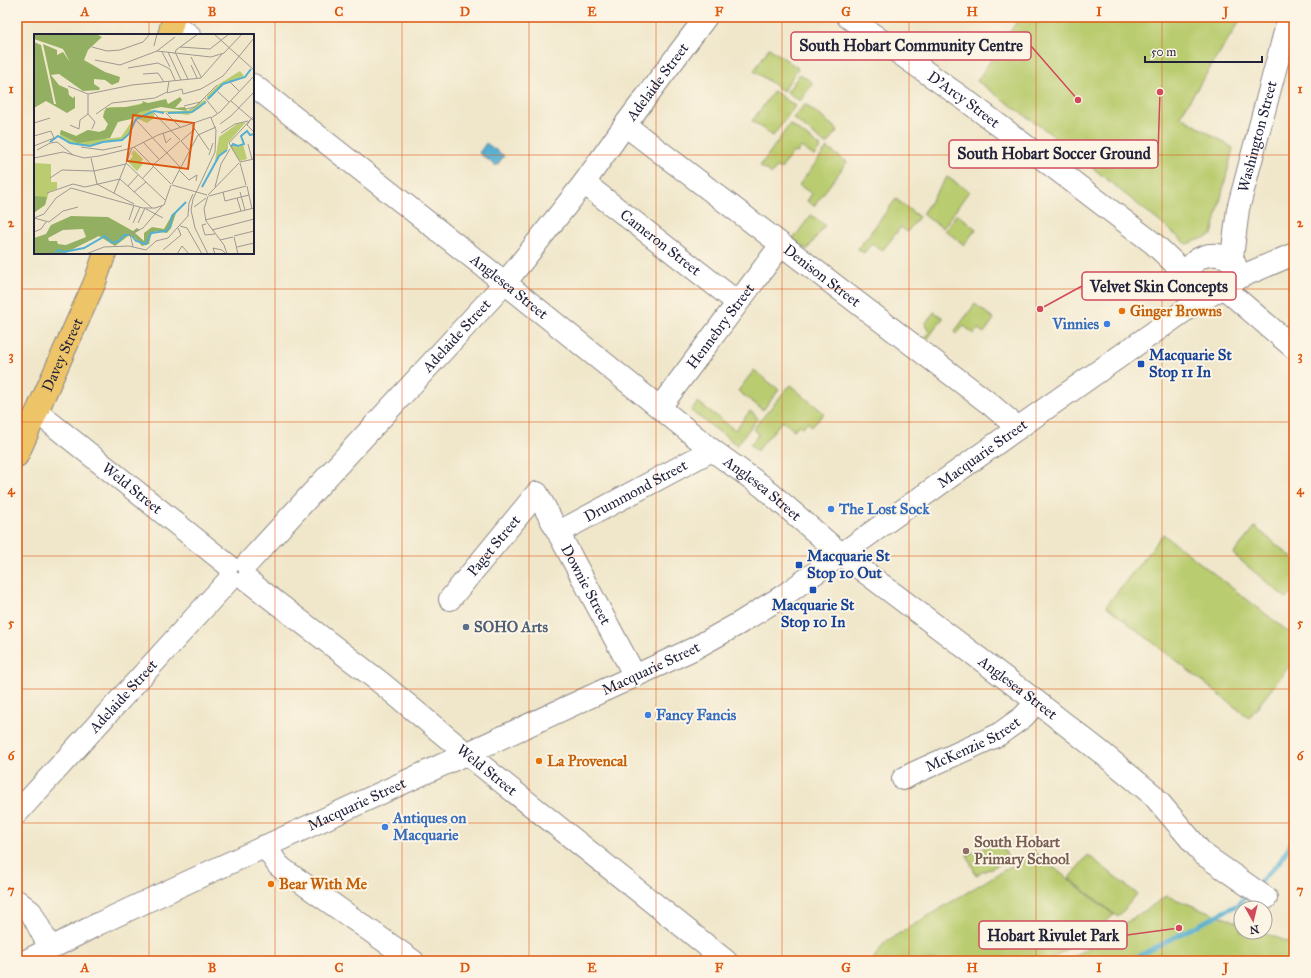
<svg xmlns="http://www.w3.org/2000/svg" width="1311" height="978" font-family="'IM FELL Great Primer',serif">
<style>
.green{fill:#bacc6f;stroke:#6e7755}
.water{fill:#55afd2;stroke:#3c6886}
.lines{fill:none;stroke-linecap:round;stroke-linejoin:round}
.stream{stroke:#55afd2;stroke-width:4.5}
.minor-casing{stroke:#898483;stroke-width:24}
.major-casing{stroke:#898483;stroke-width:24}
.minor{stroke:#fff;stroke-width:22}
.major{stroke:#eec469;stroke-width:22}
.grid{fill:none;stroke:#de560e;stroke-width:1;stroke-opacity:0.55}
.food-dot{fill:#e8710a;stroke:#fcf5e5;stroke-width:1.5}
.shop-dot{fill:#3f7fe0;stroke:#fcf5e5;stroke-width:1.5}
.transit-dot{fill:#1a4fb4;stroke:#fcf5e5;stroke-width:1.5}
.service-dot{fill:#5c6f8a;stroke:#fcf5e5;stroke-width:1.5}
.education-dot{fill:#8d6e63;stroke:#fcf5e5;stroke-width:1.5}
.labels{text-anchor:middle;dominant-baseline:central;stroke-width:4;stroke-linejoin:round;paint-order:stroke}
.street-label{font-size:15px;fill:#22223b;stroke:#fcf5e5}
.food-label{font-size:15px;font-weight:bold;fill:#c56008;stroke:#fcf5e5;text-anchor:start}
.shop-label{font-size:15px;font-weight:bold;fill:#366cbe;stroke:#fcf5e5;text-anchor:start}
.transit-label{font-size:15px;font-weight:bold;fill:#164399;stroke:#fcf5e5;text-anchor:start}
.service-label{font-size:15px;font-weight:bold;fill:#4e5e75;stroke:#fcf5e5;text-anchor:start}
.education-label{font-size:15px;font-weight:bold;fill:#785e54;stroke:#fcf5e5;text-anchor:start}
.inset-river{fill:none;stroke:#55afd2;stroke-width:2}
.inset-road{fill:none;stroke:#9e9891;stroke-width:1}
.view{fill:#de560e;fill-opacity:0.15;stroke:#de560e;stroke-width:2}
.inset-edge{fill:none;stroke:#22223b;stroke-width:2}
.leader{fill:none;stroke:#d1495b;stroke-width:1.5}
.callout-dot{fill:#d1495b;stroke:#fcf5e5;stroke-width:1.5}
.callout{fill:#fcf5e5;stroke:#d1495b;stroke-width:1.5}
.callout-label{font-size:16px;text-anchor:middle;font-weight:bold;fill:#22223b}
.neatline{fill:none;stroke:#de560e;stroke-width:1.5}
.grid-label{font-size:13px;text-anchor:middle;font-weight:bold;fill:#de560e}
</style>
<rect width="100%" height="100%" fill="#fcf5e5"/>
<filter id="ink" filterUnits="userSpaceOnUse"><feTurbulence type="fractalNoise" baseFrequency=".025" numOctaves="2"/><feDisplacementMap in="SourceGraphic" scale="8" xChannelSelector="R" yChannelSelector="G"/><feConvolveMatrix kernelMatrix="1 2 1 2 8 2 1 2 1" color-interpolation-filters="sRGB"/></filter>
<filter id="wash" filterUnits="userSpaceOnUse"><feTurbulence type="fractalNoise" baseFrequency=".012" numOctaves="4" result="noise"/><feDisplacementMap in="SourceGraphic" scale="16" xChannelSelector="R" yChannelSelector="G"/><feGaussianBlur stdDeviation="0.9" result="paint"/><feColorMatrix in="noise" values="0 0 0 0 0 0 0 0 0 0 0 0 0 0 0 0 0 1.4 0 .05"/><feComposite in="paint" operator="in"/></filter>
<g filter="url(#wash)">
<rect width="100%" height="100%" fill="#f0e7cb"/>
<g class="green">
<polygon points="1015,17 1242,17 1180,116 1233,148 1212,235 1187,244 1048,132 977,81 1018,20"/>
<polygon points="769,48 798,68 783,91 754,71"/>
<polygon points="800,74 813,83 800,101 787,92"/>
<polygon points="774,91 795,106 773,136 752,121"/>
<polygon points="805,104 838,130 827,145 793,118"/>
<polygon points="790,124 821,147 814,156 801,147 797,153 793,152 781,169 777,167 772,174 760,166"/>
<polygon points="827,148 847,162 814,206 807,201 812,194 799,185"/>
<polygon points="947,177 969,191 943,228 922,214"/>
<polygon points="896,199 919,217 907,232 901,227 882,251 872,243 864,253 858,249"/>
<polygon points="957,214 976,229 964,245 945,230"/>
<polygon points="811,215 825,225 807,250 793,239"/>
<polygon points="975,304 994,319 984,333 978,329 974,334 964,326 957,334 954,332"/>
<polygon points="934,312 943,318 926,341 924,339 929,332 925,324"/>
<polygon points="754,370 779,390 763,410 738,391"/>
<polygon points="790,385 824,413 812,427 807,422 802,428 799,425 794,430 782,421 757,451 750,445 759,434 753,429"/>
<polygon points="698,402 735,430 750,411 758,418 737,445 691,411"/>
<polygon points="1255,527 1294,559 1294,591 1287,599 1233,554"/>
<polygon points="1163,534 1294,636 1294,660 1249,718 1106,606"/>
<polygon points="1000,841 1009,860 976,875 967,855"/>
<polygon points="1034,852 1114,915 1049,961 872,961 885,942"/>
<polygon points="1088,855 1137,894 1118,917 1069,878"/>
<polygon points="1167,896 1241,924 1241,932 1262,932 1294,944 1294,961 1067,961"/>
</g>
<polygon class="water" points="486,143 504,156 496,166 479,153"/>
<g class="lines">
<g class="stream">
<polyline points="1257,885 1280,861 1294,838"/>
<polyline points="1129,961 1237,905 1249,893"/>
</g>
</g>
</g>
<g filter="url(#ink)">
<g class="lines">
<g class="minor-casing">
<g id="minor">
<path id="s1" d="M848,17l123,87 182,139 32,30 18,26"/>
<polyline points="171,28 183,31 189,35"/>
<path id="s2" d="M253,85l252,198 207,167 50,36 79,68 196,148 65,51 51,42 50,59 63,44"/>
<path id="s3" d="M625,125l365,279 28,24"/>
<path id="s4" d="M584,183l153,119"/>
<path id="s5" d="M1240,277l-8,-20 6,-48 51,-192"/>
<path d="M1190,280c-7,-23 29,-34 43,-17"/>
<polyline points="1223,287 1294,348"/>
<path id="s6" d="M660,407l121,-162"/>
<path id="s7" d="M37,412l191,153"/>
<path id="s8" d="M559,532l153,-82"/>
<path id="s9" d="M247,564l258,-281 79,-100 41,-58 81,-108"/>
<path id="s10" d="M247,580l133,102 87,72 259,207"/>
<path id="s11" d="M450,599l87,-106 98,183"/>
<path id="s12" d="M903,779l9,-5 86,-39 25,-18 14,-15"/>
<path id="s13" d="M17,813l212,-233"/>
<polyline points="265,846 278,865 284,870 413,961"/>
<polyline points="17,901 31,912 50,948"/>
<path id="s14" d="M26,961l72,-37 77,-36 460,-212 58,-27 45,-25 45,-28 235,-168 169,-119 53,-32 54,-23"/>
</g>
</g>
<g class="major-casing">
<g id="major">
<polyline points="169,35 174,17"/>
<path id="s15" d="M17,456l78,-174 10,-29"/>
</g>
</g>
<use href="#minor" class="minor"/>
<use href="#major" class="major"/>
</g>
</g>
<path class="grid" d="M149,17v18M275,17v944M402,17v944M529,17v944M656,17v944M782,17v944M909,17v944M1036,17v944M1162,17v944M17,155h18M253,155h1041M149,253v708M17,289h1277M17,422h1277M17,556h1277M17,689h1277M17,823h1277"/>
<g class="food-dot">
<circle cx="1122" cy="311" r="4"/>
<circle cx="539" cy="761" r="4"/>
<circle cx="271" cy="884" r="4"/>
</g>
<g class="shop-dot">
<circle cx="1107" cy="324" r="4"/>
<circle cx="831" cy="509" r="4"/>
<circle cx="648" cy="715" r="4"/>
<circle cx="385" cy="827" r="4"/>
</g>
<g class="transit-dot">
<rect x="1137" y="360" width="8" height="8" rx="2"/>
<rect x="795" y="561" width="8" height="8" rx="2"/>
<rect x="809" y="586" width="8" height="8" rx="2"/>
</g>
<circle class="service-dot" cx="466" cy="627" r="4"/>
<circle class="education-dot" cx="966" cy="851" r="4"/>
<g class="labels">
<g class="street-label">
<text stroke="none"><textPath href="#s9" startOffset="634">Adelaide Street</textPath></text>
<text stroke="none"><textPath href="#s1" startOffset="142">D'Arcy Street</textPath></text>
<text stroke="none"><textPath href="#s5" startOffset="145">Washington Street</textPath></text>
<text stroke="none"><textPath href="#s4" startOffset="97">Cameron Street</textPath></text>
<text stroke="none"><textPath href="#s3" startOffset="248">Denison Street</textPath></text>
<text stroke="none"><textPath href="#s2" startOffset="326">Anglesea Street</textPath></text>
<text stroke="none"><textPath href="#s6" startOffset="101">Hennebry Street</textPath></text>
<text stroke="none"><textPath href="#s9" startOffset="310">Adelaide Street</textPath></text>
<text stroke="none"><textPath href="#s15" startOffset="111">Davey Street</textPath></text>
<text stroke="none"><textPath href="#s14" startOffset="1086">Macquarie Street</textPath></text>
<text stroke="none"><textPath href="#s7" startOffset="122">Weld Street</textPath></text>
<text stroke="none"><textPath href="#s2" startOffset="650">Anglesea Street</textPath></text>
<text stroke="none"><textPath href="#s8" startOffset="87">Drummond Street</textPath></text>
<text stroke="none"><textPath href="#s11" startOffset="69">Paget Street</textPath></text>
<text stroke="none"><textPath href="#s11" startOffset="241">Downie Street</textPath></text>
<text stroke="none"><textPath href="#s14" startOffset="690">Macquarie Street</textPath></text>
<text stroke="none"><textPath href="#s2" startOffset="974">Anglesea Street</textPath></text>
<text stroke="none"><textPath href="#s13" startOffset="158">Adelaide Street</textPath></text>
<text stroke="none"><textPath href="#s12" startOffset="78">McKenzie Street</textPath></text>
<text stroke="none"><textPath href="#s10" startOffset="306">Weld Street</textPath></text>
<text stroke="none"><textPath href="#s14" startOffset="366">Macquarie Street</textPath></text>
</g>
<g class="food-label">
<text x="1130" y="311">Ginger Browns</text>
<text x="547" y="761">La Provencal</text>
<text x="279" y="884">Bear With Me</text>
</g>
<g class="shop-label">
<text x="1099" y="324" text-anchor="end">Vinnies</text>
<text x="839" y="509">The Lost Sock</text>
<text x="656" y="715">Fancy Fancis</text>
<text x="393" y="818">Antiques on<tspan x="393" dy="17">Macquarie</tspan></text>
</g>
<g class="transit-label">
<text x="1149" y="355">Macquarie St<tspan x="1149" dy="17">Stop 11 In</tspan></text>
<text x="807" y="556">Macquarie St<tspan x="807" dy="17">Stop 10 Out</tspan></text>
<text x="813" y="605" text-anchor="middle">Macquarie St<tspan x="813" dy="17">Stop 10 In</tspan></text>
</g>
<g class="service-label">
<text x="474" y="627">SOHO Arts</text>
</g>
<g class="education-label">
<text x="974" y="842">South Hobart<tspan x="974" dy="17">Primary School</tspan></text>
</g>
</g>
<g transform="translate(34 34)">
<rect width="220" height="220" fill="#f0e7cb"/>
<path d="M206,37l4,5 -21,8 -16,16v-4l12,-12zM170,66l2,1 -6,7 -12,7 -34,-4v7l-7,5 -13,-6 -17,5 -12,17 16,-2 11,-16 -3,13 -7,6 -19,2 -13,4 -20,-3 -10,-7 1,-6 15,6 12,-6 11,2 6,-2 3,-6 -5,-7 1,-6 6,-4h16l17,-4 9,8h35zM212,88l-18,21v6l-9,7 -2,6 -2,-1 4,-24 18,-13zM199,110l6,3 4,-3 4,15 -7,2 -9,-13zM100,116l9,9 -2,3 2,2 -6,7 -9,-9 5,-6 -2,-2zM0,129l17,1v18h6v7l-8,3 -4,13 -10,7z" fill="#bacc6f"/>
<path d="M0,0h62l6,3 -14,13 -4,10 21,12 15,5 -1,5 -7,3 -7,-5 -11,-1v5l6,4 -1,2 -16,1 -24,-17 -8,1 8,10 9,4 1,6 4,3 2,-2v12l-8,5 -21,-12 -12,7v-66l7,3 13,59h2l-13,-60 14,6v5l6,-3 7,10 -7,-13 -29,-10zM146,63l2,3 -7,8 10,-1 2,4 -26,-4 -21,5 -9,7 -13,3 -8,16 -32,5 -18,-9 1,-4 15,6 12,-6 11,2 6,-2 3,-6 -5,-7 3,-9 20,-1 13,-2 4,-2 -1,-2 6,2 18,-4 2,5zM0,162l13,1 -2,8 -10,7zM139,179h3l-5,15 -4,5 -11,-2 -5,4 -2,9 -7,2 -8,-9 -6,-1 -13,10 -16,-10 -34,17 -31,1v-16l12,-4 5,-9 20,-9 37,1 25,14 4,-3 3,2 -5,3 9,8v-8l8,-6 12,2zM49,195l3,8 -20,8 -8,-1 -1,-3h-8l-1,-3 15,-8z" fill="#93b062" fill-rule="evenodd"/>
<path class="inset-river" d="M174,65l15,-15 22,-7 6,-8M134,79l24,-1 14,-10M16,108l8,-6 12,7 20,3 13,-4 19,-2 7,-6 7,-15 18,-8 10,2M197,113l2,-3 5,2 6,-2 -3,-8 6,-5 3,4 4,-1M168,153l17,-31 8,-6M98,202l4,5 10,3 5,-11 15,-2 4,-4 2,-11 14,-14M21,220l3,-4 6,2 20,-4 21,-12 7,7 7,-2 5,-6h5"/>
<path class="inset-road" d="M180,0l40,36M120,12l3,-12M58,13l15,4 13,-1 23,-8 7,-8M146,13l30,2 19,-15M123,17l18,-14M128,18l8,15M134,18l13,28M141,20l1,-4 22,-16M142,20l12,25M157,23l10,20M61,26l25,5 37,-14 54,6 13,-4 18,-19M157,31l6,13M94,34l30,-5 12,6 5,11M109,40l15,-1 6,9M135,47l-2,12 15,-4 1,5 18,-5 22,-13 31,-38M196,48l9,9M34,52l20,8 44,-9 69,-7 21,-24M184,58l11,10M54,60v20l7,8 -3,7M171,64l12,15M197,67l23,20M150,72l16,-4M152,75l9,-2 22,-22M120,79l26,27M132,79l15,15M62,80l16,-11 43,-5 12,-6M101,85l45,48M216,86l-3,5 7,7M0,89l16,-5M186,90l11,-8 23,-24M36,91l9,4 1,-9 8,-6M158,91l17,25M129,99l3,10 5,-5M187,99l14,-9 13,-3M0,102l17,-5 3,7 -20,8M147,107l14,-12M147,107l8,9M109,108l16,17M214,110l4,15M47,113l22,3 19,-4M100,113l37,37M3,116l13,-7 7,-1 16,13M175,121l4,-12M0,124l29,-6 21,6 15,-2 33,-8 26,-13 53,-18M57,124l6,26 37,20M206,128l-11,-19 25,-27M206,128l14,-3M92,129l39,37M206,129l6,22M118,132l28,-25M145,136l10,10 8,-5 -1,6M16,144l12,-8 32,1 32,-7M108,145l11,-12M138,150l26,-49 18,-8M138,151l35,10M94,152l10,-11M213,152l5,23M181,153l6,-23 9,-15M100,158l12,-10M189,158l2,9 24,-6M206,158l5,18M13,159l26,-9 12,3 35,-8 32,29M80,159l18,-45M174,161l31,-32M174,162l-4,13 2,12 18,24 3,9M175,162l37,-10M203,164l4,13M160,173l12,-9M112,175l17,9M0,184l15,4 14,-11 15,-4M0,184l10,-4 12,-16 15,-10 72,20h12l9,-3 7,-20M95,186l5,-15M171,186l49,-12M99,189l7,-16M104,189l7,-15M172,190l-4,1 3,10 10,-1M146,192l7,2 15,26M178,196l42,-11M0,198l7,-3 5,-7M200,202l20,-5M200,203l4,17M186,206l13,-3M99,213l-3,-13 13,-6 19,-22M203,213l17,-4M129,216l18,-15 -3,-7M52,220l18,-7 25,-1 17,4 10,-9 12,-3 20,-22 1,-13 4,-9M143,220l5,-8 7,8M174,220l-13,-26 -4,-18 2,-11 22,-47 1,-22 -5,-12 9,-6 34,-36M181,220l-2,-6 9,2 4,4"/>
<path class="view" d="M99,81l61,8 -6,46 -61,-8z"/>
<rect width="220" height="220" class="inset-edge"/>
</g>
<path class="leader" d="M1078 100L1031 46M1160 92L1158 154M1040 309L1082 286M1179 928L1127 935"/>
<g class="callout-dot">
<circle cx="1078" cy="100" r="4"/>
<circle cx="1160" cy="92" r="4"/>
<circle cx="1040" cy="309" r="4"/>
<circle cx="1179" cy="928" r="4"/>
</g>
<g class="callout">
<rect x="791" y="32" width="240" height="28" rx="4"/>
<rect x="949" y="140" width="209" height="28" rx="4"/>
<rect x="1082" y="272" width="154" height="28" rx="4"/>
<rect x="979" y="921" width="148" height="28" rx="4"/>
</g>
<g class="callout-label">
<text x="911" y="51">South Hobart Community Centre</text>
<text x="1054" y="159">South Hobart Soccer Ground</text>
<text x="1159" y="292">Velvet Skin Concepts</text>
<text x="1053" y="941">Hobart Rivulet Park</text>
</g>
<rect width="1311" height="978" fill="none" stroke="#fcf5e5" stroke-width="44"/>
<g transform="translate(1253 920) rotate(172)"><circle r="19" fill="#fcf5e5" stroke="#a5a1a1"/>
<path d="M0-3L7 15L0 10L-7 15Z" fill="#d1495b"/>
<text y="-6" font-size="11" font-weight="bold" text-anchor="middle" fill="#22223b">N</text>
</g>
<path d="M1145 56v6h117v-6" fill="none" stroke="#22223b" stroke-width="2"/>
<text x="1151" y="56" font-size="12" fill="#22223b" stroke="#fcf5e5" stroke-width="3" paint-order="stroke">50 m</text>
<rect x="22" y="22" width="1267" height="934" class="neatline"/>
<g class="grid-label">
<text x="85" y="16">A</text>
<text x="212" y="16">B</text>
<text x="339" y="16">C</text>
<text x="465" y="16">D</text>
<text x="592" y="16">E</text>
<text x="719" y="16">F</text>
<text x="846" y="16">G</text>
<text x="972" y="16">H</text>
<text x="1099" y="16">I</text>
<text x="1226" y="16">J</text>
<text x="11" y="93">1</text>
<text x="1300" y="93">1</text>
<text x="11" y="227">2</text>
<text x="1300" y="227">2</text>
<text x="11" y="360">3</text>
<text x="1300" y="360">3</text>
<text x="11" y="494">4</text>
<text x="1300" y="494">4</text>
<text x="11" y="627">5</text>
<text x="1300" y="627">5</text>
<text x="11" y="760">6</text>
<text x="1300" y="760">6</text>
<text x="11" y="894">7</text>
<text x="1300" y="894">7</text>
<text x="85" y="972">A</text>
<text x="212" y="972">B</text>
<text x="339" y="972">C</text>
<text x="465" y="972">D</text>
<text x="592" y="972">E</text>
<text x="719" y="972">F</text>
<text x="846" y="972">G</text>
<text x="972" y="972">H</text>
<text x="1099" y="972">I</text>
<text x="1226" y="972">J</text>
</g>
</svg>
